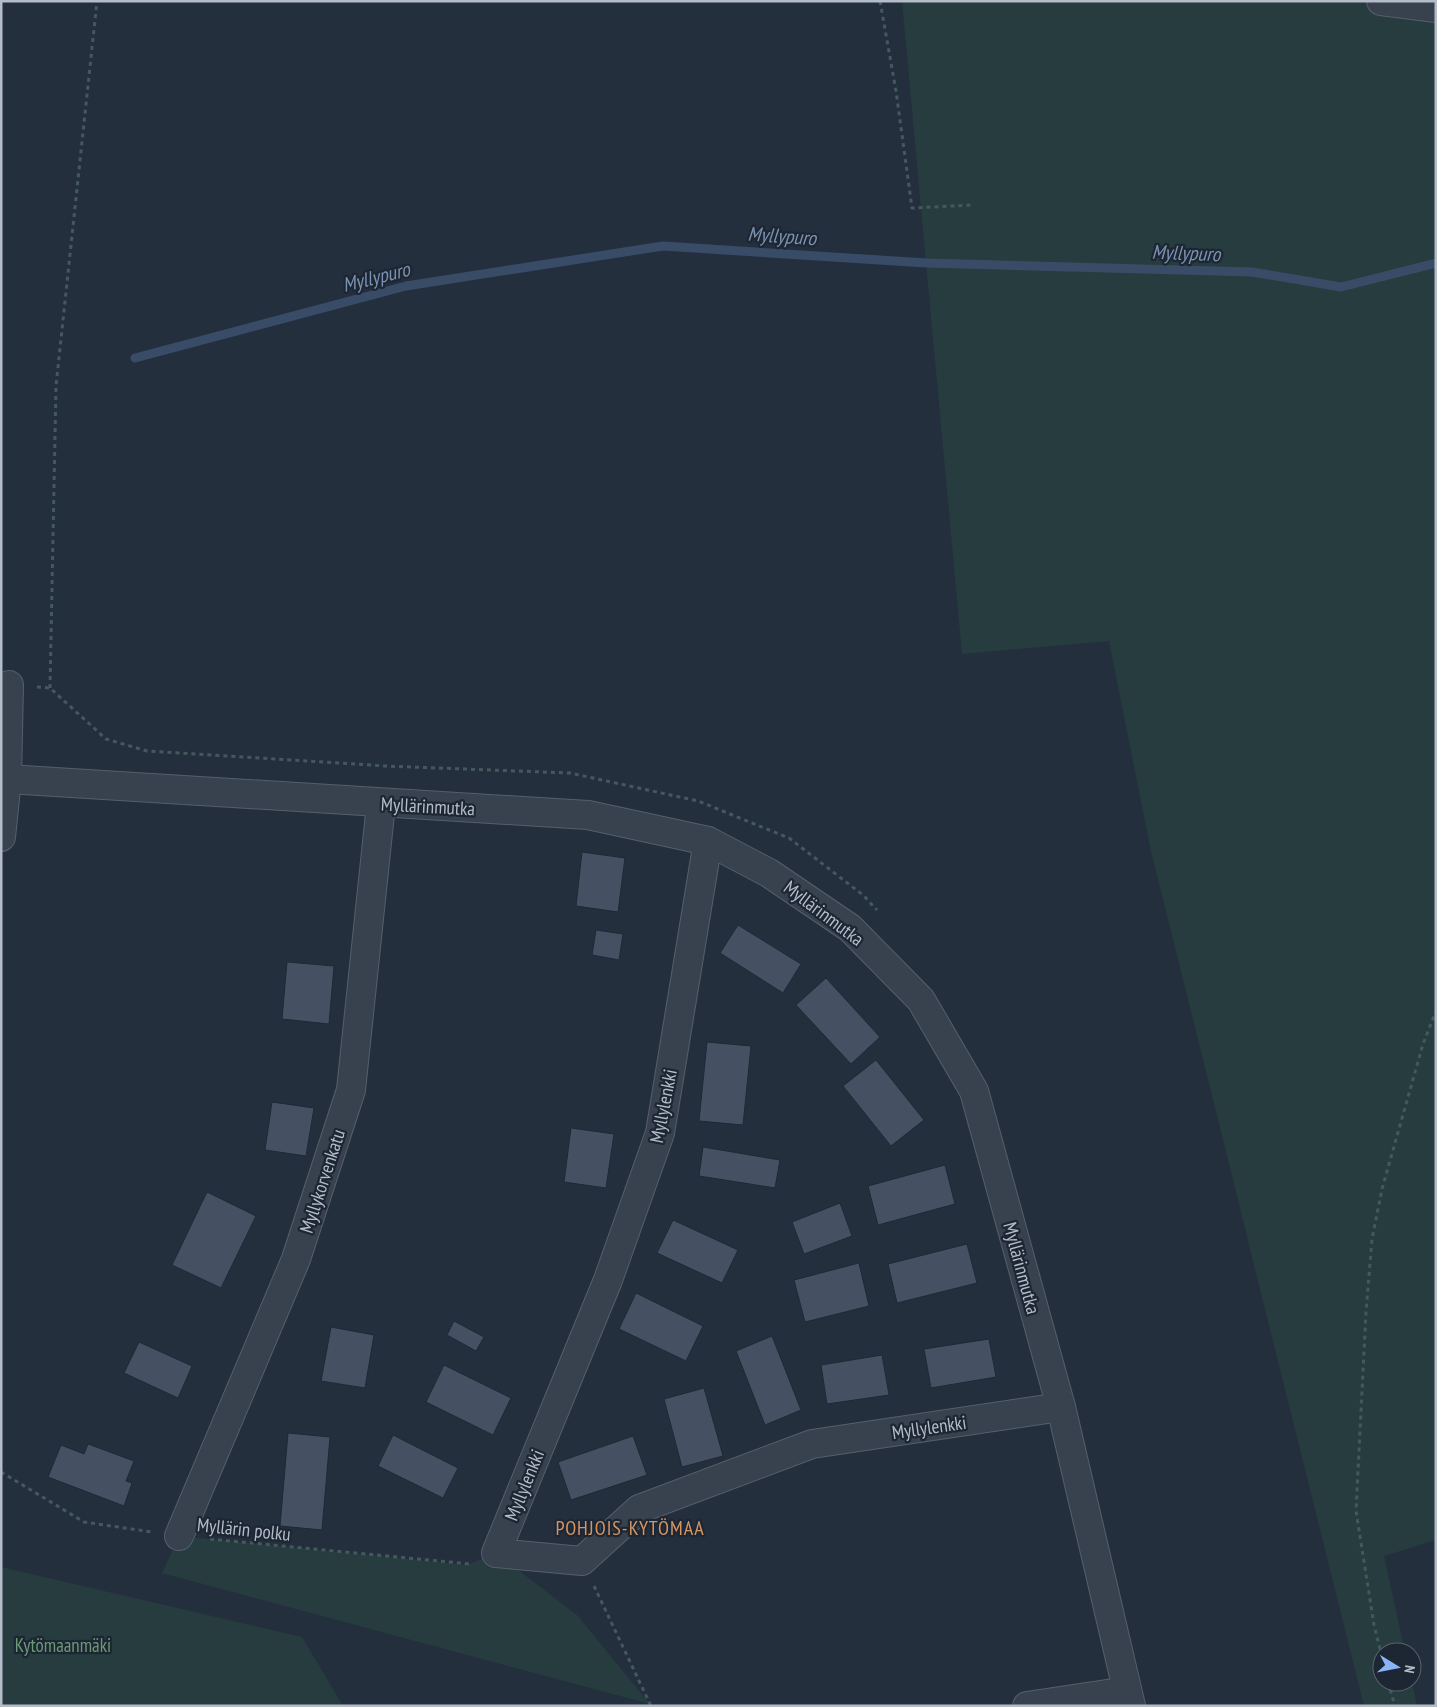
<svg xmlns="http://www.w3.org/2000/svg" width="1437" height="1707" font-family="'PT Sans Narrow',sans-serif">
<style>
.green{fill:#263c3f}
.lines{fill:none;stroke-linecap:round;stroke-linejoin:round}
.stream{stroke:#394c67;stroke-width:9}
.building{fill:#455162;stroke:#1f2835}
.minor-casing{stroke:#565f6c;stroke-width:30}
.path{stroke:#44595c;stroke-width:3;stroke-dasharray:4 4;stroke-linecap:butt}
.minor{stroke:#38414e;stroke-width:28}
.labels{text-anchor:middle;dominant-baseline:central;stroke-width:4.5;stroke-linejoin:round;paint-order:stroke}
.street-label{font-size:19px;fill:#b4bcc9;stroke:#1d2633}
.park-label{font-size:19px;fill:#6b9a76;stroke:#1d2633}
.water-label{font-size:20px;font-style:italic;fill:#7c92b1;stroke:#1d2633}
.neighbourhood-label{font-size:20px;letter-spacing:1px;fill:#d59563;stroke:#1d2633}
</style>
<rect width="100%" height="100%" fill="#242f3e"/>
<g class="green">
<polygon points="902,1 1436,1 1436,1540 1384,1556 1405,1652 1382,1652 1382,1682 1412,1681 1417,1706 1364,1706 1151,851 1109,641 962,654"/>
<polygon points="179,1536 467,1565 496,1553 577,1615 650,1704 162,1573"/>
<polygon points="1,1567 302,1637 343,1706 1,1706"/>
</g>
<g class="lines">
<polyline class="stream" points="135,358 406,286 663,246 926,263 1252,272 1341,287 1436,263"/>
</g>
<g class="building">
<polygon points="582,852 625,858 618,912 576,906"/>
<polygon points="738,925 801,964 783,993 720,953"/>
<polygon points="596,930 623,934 619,960 592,955"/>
<polygon points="287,962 334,966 329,1024 282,1019"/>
<polygon points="826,978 880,1037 851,1064 796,1005"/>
<polygon points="707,1042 751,1046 743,1125 699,1121"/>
<polygon points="876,1060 924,1120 891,1146 843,1086"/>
<polygon points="272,1102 314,1108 306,1156 265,1150"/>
<polygon points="571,1128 614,1134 606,1188 564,1182"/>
<polygon points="703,1147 780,1160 775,1188 699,1176"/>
<polygon points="945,1165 955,1204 878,1225 868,1186"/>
<polygon points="207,1192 256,1216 221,1288 172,1265"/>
<polygon points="840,1203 852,1236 804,1254 792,1222"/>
<polygon points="673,1220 738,1250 722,1283 657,1253"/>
<polygon points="967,1244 977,1283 897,1303 888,1264"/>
<polygon points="859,1263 869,1306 805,1322 794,1280"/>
<polygon points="636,1293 703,1326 686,1361 619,1329"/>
<polygon points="454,1321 484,1337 476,1351 447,1335"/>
<polygon points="331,1327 374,1335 365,1388 321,1381"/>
<polygon points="772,1336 801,1410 765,1425 736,1351"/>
<polygon points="989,1339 996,1377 931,1388 924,1349"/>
<polygon points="139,1342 192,1366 178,1398 124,1373"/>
<polygon points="882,1355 889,1395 827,1404 821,1365"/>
<polygon points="444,1365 511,1398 493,1435 426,1402"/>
<polygon points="704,1388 723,1456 682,1467 664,1399"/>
<polygon points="288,1433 330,1437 322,1530 280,1526"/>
<polygon points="393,1435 458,1468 443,1498 378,1466"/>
<polygon points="633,1436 647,1475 571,1500 558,1462"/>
<polygon points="88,1444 134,1461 126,1481 132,1483 124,1506 48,1477 61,1445 84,1454"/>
</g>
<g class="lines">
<g class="minor-casing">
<g id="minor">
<polyline points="1381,1 1436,8"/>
<polyline points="7,779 588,815 708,841 769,873 850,928 921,1000 974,1091 1061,1407 1131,1706"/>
<polyline points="1,837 7,779 9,685"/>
<polyline points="708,841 660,1133 608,1280 496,1553 582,1561 639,1509 812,1444 1061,1407"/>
<polyline points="179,1536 296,1259 351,1090 381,804"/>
<polyline points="1027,1706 1127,1691"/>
</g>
</g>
<g class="path">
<polyline points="880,1 896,91 912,208 973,205"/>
<polyline points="37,687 50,688 106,739 147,751 385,766 570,773 698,801 789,838 863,895 877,910"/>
<polyline points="50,688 56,386 97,1"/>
<polyline points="1,1472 84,1522 152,1532"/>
<polyline points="210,1539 470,1564"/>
<polyline points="594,1586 651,1706"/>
<polyline points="1382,1657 1374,1625 1356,1511 1366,1312 1372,1239 1382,1189 1423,1044 1436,1011"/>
<polyline points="1388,1682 1395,1706"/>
</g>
<use href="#minor" class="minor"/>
</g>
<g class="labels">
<g class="street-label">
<text transform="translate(428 806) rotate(3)">Myllärinmutka</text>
<text transform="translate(824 913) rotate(37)">Myllärinmutka</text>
<text transform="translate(663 1106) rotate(-79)">Myllylenkki</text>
<text transform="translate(322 1181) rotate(-72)">Myllykorvenkatu</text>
<text transform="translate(1022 1268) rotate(75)">Myllärinmutka</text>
<text transform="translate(929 1427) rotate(-8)">Myllylenkki</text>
<text transform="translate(524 1485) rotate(-68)">Myllylenkki</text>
<text transform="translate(244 1529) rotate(6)">Myllärin polku</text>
</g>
<g class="park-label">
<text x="63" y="1645">Kytömaanmäki</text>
</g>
<g class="water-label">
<text transform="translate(782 236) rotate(4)">Myllypuro</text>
<text transform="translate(1186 253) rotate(2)">Myllypuro</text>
<text transform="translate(376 277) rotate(-14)">Myllypuro</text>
</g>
<g class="neighbourhood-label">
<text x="630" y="1528">POHJOIS-KYTÖMAA</text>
</g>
</g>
<rect width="1437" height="1707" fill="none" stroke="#b4bcc9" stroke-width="5"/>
<g transform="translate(1397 1667) rotate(100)"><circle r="24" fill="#1d2633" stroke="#59626f"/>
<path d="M0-4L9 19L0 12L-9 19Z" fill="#8ab4f8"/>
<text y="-8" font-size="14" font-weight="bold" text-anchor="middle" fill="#b4bcc9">N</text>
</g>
</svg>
